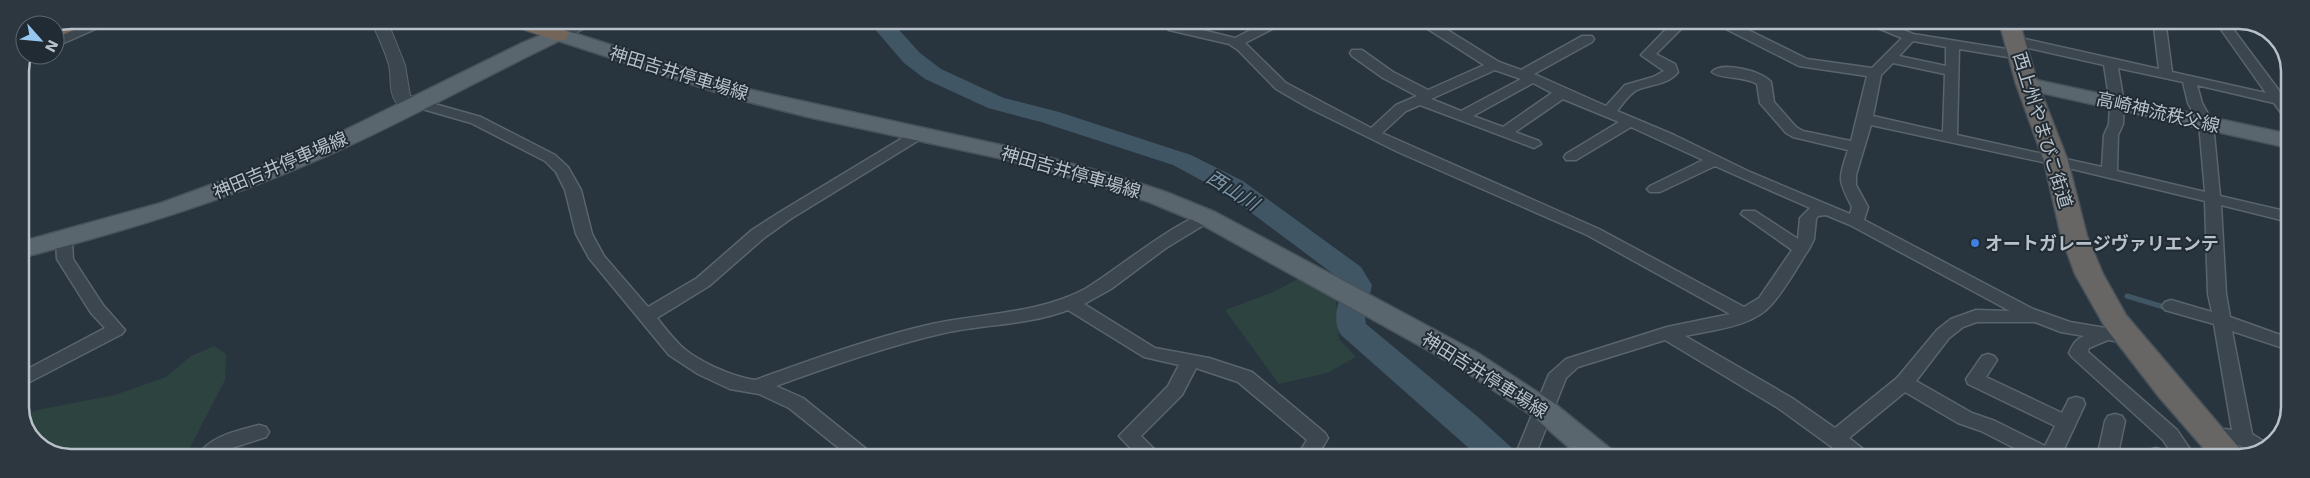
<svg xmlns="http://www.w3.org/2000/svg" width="2310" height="478" font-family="'DejaVu Sans','Noto Sans JP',sans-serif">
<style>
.green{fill:#2d4340}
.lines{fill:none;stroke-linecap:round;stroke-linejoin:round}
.stream{stroke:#405665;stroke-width:5}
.river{fill:#405665;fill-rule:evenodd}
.minor-casing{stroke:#5a646c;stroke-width:3}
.tertiary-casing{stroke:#5a646c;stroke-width:2}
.primary-casing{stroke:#48525a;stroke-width:3}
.trunk-casing{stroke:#475159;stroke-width:3}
.motorway-casing{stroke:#475159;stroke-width:2}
.minor{fill:#3c464e;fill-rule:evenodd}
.tertiary{fill:#3c464e;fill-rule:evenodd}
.primary{fill:#5a666e;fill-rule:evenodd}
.trunk{fill:#676664;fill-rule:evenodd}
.motorway{fill:#746559;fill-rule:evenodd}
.shop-dot{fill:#3f7fe0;stroke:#212b33;stroke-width:2}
.labels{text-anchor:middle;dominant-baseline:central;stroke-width:4;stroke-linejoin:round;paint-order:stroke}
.street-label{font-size:18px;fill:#b8c1c9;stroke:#212b33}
.poi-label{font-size:18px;font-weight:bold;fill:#b8c1c9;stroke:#212b33;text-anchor:start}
.water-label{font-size:19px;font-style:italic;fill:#7c96a9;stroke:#212b33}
.rim{fill:none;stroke:#b8c1c9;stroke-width:2.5}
</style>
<rect width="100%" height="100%" fill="#28353e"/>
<g class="green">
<polygon points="1298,279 1336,298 1339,339 1356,357 1327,373 1279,384 1225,310 1271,293"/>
<polygon points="214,346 226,354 225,380 185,457 61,457 33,441 21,415 42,409 115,395 166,377 191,356"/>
</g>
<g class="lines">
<polyline class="stream" points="2127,296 2167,308"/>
<path class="river" d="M867,20h23l30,33 21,16 63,29 55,14 132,43 52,26 118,86 11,18 -7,33 1,6 112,93 35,32 5,9h-38l-139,-123c-10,-16 -2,-33 3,-50l-4,-6 -115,-86 -52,-28 -132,-43 -53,-14 -63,-29 -21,-16z"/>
<g class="minor-casing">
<g id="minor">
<polygon points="95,20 111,20 109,23 55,47 55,38"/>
<polygon points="1077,20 1141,20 1125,28 1083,24"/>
<path d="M1154,20h17l7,4 57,14 31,-16 35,-1 -1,3 -26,4 -29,15 41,40 85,45 25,-23 21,-9 -34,-18 -31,-22 -2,-3 2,-3h10l31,22 35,18 56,-25 -64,-41 -1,-3h14l66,41 22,8 61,-34h10l2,3 -2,3 -58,32 72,32 19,-21 28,-8 11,-6 -23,-16 33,-34h11v4l-29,29 19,10 3,8c-10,13 -27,12 -41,18 -8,4 -15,15 -20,21l57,24 76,37 100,42 2,-7c-15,-29 -13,-27 -4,-57l-55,-13 -7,-4 -26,-30 -3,-19c-13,-8 -38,-5 -45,-12 9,-11 51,-1 59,10l3,20 22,25 7,4 48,10 16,-65 -68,-10 -83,-42 -1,-3h15l77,38 65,9 30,-30 -34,-14 -1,-3h16l30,13 112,18 2,3 -2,3 -5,1 -61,-10 -2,86 145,32 2,-32 5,-11 1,-21 -6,-38 -93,-21 -2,-3 2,-3 5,-1 143,32 -5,-42 -4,-6h12l4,6 6,45 94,21 -51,-72h12l56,75 7,2v21l-5,-1 -11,-15 -77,-18 5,18 11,20 7,73 69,16v10l-68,-17 5,89 4,23 59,21v12l-57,-19 20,103 19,12 -18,7 -14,-8 -37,-6 -3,-5 3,-5 7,-2 23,3 -18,-106 -49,-14 -3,-4 3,-4 6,-2 41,12 -4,-18 -3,-93 -149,-36 -185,-40 -15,50v10l12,22 -4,13 169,89 37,13 65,11 3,4 -3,4 -6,2 -21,-3 -19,8 -1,4 89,78 19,28h-21l-12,-18 -91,-83 -3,-4c4,-9 6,-13 15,-17l-23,-4 -26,-10h-58l-14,5 -14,11 -33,43 56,32 23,8 50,25 10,-20 -87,-42 -2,-5 16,-23 6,-2 6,2 3,4 -11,17 76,36 7,-14 7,-2 7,2 2,5 -21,45 19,4 3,5h-52l-53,-27 -23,-8 -53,-31 -56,46 19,15 3,5h-24l-69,-50 -113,-68 -87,27 -12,11 -32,80h-20l35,-84 17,-15 101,-32 63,-13 -143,-79 -189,-83 -89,-44 -33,-19 -38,-39 -9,-6 -60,-14zM1913,41l33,6v19l-47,-10zM1893,63l52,11 -2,58 -70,-16 8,-41zM2118,68l65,14 5,21 11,20 6,69 -88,-21 1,-36 5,-11 1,-21zM1495,70l26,9 -60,32 -30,-12zM1533,83l19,10 -49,34 -30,-11zM1563,99l56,23 -53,32 -2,3 2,3h10l55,-33 72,33 -53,26 -3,3 3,3h10l55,-26 95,42 -10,10 -2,21 -43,-28h-12l-2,3 51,36 -33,48 -15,9 -145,-78 -217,-96 24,-22 14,-6 114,43 7,-4 -2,-3 -24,-9zM1826,215l24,10 160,86 -34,-1 -25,9 -14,11 -40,48 -62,50 -43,-30 -107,-62c27,-6 68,-9 87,-32 14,-16 25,-37 37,-55l5,-10 2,-20 2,-3z"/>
<polygon points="27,55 35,55 31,59 25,60"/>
<path d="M417,99l64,18 74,38 13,12 13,23 11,44 12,22 44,51 49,-29 55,-48 28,-18 134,-81h10l2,3 -2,3 -132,81 -28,20 -55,48 -52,32c7,9 15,19 23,27 16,16 53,32 75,35 58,-21 116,-42 177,-56 51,-11 104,-10 151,-34 25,-13 107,-82 129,-76l2,3 -2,3 -46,28 -55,41 -27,15 71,44 54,10 43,14 73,61 3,5 -12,20h-20l11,-18 -69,-58 -42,-14 -14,27 -41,41 16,16 -3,5 -22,1 3,-5 -16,-17 49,-50 11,-21 -35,-8 -76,-47c-39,15 -83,14 -124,23 -57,13 -112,33 -168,53l27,12 67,54 3,5h-23l-61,-49 -30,-14 -29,-5 -32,-15 -29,-19 -80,-97 -13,-24 -11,-44 -9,-18 -11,-11 -74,-38 -59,-17 -2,-3 2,-3z"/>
<polygon points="64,235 70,236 72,240 73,259 103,305 125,330 122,334 20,387 20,373 105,328 91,313 57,259 56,240 58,236"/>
<polygon points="2115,414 2122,416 2125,421 2117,458 2097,458 2105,421 2108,416"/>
<path d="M259,425l7,2 3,5 -3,5 -37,12 -9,8h-23c12,-21 40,-26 62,-32z"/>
<polygon points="2156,448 2163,450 2166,458 2146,458 2149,450"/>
</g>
</g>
<g class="tertiary-casing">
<g id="tertiary">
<path d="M371,20h16l18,45 5,31 13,3 3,4 -3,4c-9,2 -17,-1 -26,-3 -9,-13 -5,-25 -8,-39 -4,-15 -12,-30 -18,-45z"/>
<path d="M576,20h21l-2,3c-13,6 -29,18 -43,14l-2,-3 2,-3z"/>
</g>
</g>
<g class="primary-casing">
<g id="primary">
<path d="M558,28l194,62 258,57 107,29 49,16 49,20 263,141 76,50 58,47 4,8h-35l-47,-41 -76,-50 -261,-145 -48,-20 -49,-16 -92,-26 -200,-43 -71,-18 -178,-58c-79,38 -157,82 -237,117 -98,43 -199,74 -302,100v-16l141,-39 109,-40 67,-29 183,-90z"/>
<polygon points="2027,78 2289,134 2289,148 2020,88 2016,84 2020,80"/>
</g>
</g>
<g class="trunk-casing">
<polygon id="trunk" points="1999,21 2019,21 2038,84 2068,161 2087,236 2103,274 2126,315 2246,456 2239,458 2212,458 2159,397 2105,327 2075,274 2061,236 2044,161 2016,84"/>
</g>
<g class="motorway-casing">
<g id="motorway">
<polygon points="71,20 89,20 86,25 55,38 55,26"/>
<path d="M506,20c18,0 52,-2 63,14l-3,5 -8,2 -49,-16z"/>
</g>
</g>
<use href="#minor" class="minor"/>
<use href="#tertiary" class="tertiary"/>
<use href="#primary" class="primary"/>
<use href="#trunk" class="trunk"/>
<use href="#motorway" class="motorway"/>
</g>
<circle class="shop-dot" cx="1975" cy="243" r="5"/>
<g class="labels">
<g class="street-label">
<text transform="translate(679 73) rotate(17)">神田吉井停車場線</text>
<text transform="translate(2158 112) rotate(13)">高崎神流秩父線</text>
<text transform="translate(2043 130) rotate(73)">西上州やまびこ街道</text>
<text transform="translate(280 165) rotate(-23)">神田吉井停車場線</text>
<text transform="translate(1071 172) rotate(16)">神田吉井停車場線</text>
<text transform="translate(1485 375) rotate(32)">神田吉井停車場線</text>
</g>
<g class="poi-label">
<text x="1985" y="243">オートガレージヴァリエンテ</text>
</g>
<g class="water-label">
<text transform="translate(1233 190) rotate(32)">西山川</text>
</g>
</g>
<path d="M0 0H2310V478H0ZM71 29H2239A42 42 0 0 1 2281 71V407A42 42 0 0 1 2239 449H71A42 42 0 0 1 29 407V71A42 42 0 0 1 71 29Z" fill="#2d373f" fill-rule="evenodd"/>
<path class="rim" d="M71 29H2239A42 42 0 0 1 2281 71V407A42 42 0 0 1 2239 449H71A42 42 0 0 1 29 407V71A42 42 0 0 1 71 29Z"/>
<g transform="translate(40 40) rotate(117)"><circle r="24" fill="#212b33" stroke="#5d676f"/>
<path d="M0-4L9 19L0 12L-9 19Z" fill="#97c7ef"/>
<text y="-8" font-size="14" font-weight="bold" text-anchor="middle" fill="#b8c1c9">N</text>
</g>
</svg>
